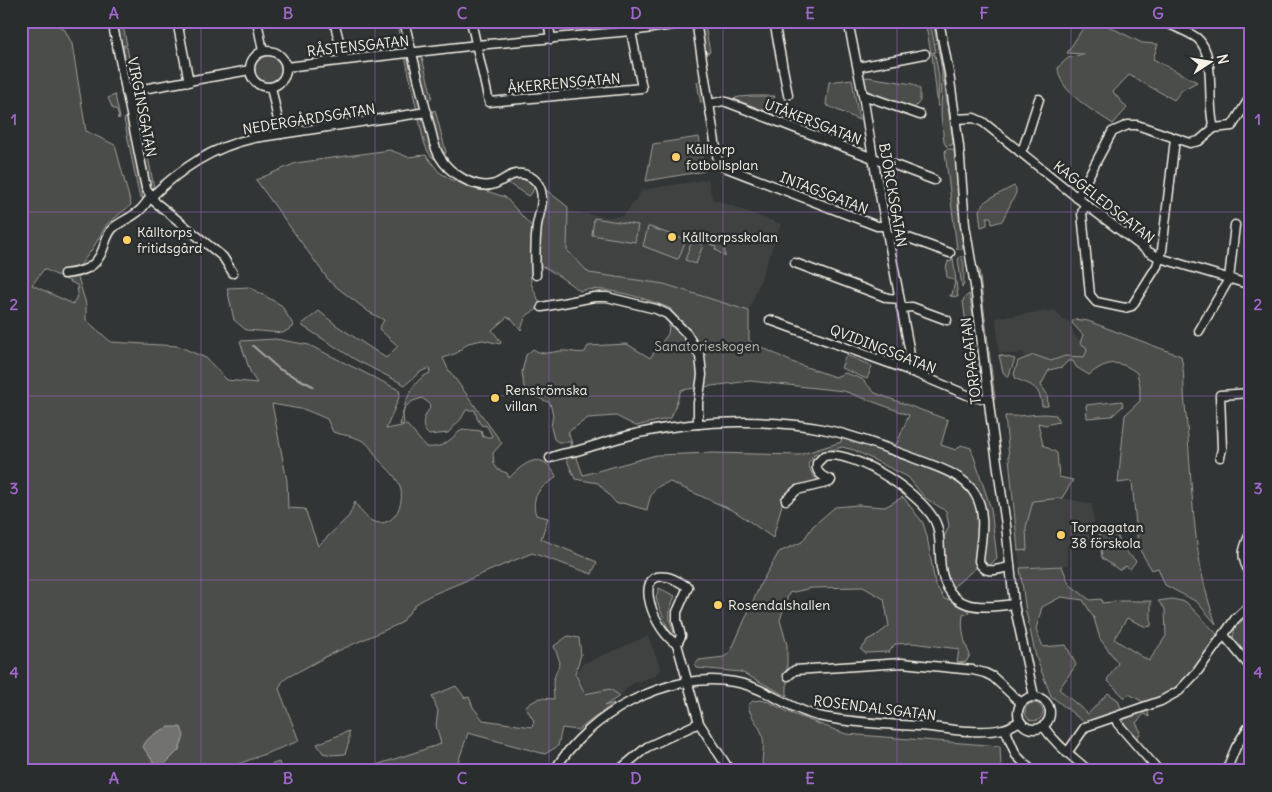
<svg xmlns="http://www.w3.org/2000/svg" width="1272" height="792" font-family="Delius,sans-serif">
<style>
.built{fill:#404242}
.green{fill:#4b4d4c;stroke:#a09f9a;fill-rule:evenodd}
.water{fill:#727370;stroke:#a6a5a0}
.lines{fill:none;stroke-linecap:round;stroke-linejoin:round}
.stream{stroke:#a6a5a0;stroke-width:2}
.minor-casing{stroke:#f4f1e8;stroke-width:11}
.minor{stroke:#2a2d2e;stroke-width:8}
.grid{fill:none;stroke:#9f67cb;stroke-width:1;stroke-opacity:0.55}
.poi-dot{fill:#ffd166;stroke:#2a2d2e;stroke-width:2}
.labels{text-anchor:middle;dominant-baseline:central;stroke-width:5;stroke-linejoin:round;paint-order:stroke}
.street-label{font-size:14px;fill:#f4f1e8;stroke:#2a2d2e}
.poi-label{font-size:14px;fill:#f4f1e8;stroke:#2a2d2e;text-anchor:start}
.park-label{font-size:14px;fill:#b9b8b1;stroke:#2a2d2e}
.neatline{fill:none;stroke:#9f67cb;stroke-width:2}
.grid-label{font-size:16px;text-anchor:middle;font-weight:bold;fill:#9f67cb}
</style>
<rect width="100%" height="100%" fill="#323535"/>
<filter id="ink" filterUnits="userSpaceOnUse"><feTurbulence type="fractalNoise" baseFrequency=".02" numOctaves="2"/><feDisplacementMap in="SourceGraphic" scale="10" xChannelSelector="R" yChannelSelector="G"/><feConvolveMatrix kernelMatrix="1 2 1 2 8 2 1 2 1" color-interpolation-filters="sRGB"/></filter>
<g filter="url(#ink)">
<g class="built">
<polygon points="708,179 712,199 781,224 749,311 664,284 589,273 567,250 568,211 607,217 622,216 627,212 642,190"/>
<polygon points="1055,310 1064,321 1069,321 1075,336 1086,347 1087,351 1084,357 1065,356 1052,361 1034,355 1025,358 1023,352 1016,354 999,353 996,318"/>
<polygon points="1062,498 1092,504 1096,542 1067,546 1068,565 1020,568 1018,551 1027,549 1026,527 1033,501"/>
<polygon points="648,636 661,669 655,676 634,683 628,687 619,697 610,690 585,695 577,673 582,664"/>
</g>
<g class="green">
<path d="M21,21h30l14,9 7,14 14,87 29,14 16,60 -24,19 -14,24 -17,23 10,33v16l25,22 67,4 28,12 21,22 30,3 -6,-9 -11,-33 36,-2 33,6 90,45 1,5 -14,34 21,-4 19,22c17,2 24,-7 36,-18l19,2 2,6h8l1,-1 -5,-10 -6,-1 -4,-7 -2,-8h-9l-5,9 -13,14 -19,2c-10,-8 -5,-19 1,-27l-1,-5 -7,-5 -9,3 -8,6 -2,7 1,10 -4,1c4,-20 10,-44 30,-52l-1,-5 -9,4 -15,13 -49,-25 -55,-35 18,-14 17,14 50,33 12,-12 -19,-17 5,-9 -15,-8 -39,-30 -74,-102 40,-17 94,-13 18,7 18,-2 13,17 13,8 53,17 28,31 7,-6 5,-33 23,18 -1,43 22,23 75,11 85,27v30l43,21 43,15 10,-4 17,6 13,14 73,27 -7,25 15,5 5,-5 10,3 20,61 6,49 -7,7 -13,2 -25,21 -8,-23 -3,-21 8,-18 -3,-15 -21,-13 -17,-21 -54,-27 -12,-3 -28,8 -6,9 4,10 7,9 -35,14 -11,41 -37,-26 -66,-30c-17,4 -20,13 -23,28l-25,-7 -5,1 -19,-21 -23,-4 -9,-21 5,-16h-13l-4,-3 -3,-12 2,-12 -3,-12 -20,-9 -6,-7 -2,-15 4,-17 7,-6c10,7 17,3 28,2 8,-1 16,3 24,1l3,-6 39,-2 23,14 18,-24 3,-25c-18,-9 -72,-25 -91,-18 -7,-5 -34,-25 -40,-25 -3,1 -5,2 -8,4 -5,17 6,21 8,37 -4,4 -7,4 -11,7 -5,3 -6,11 -8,16l-9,-11 -5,-2 -15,13 9,12 -1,2 -17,-4 -15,3 -11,10 -14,5 5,11 54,74 -9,10 1,11 4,6 9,3 2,5c16,-16 33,-29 47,-2 -3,6 -8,6 -12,10 -9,7 -12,18 -8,29l12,3 -7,21 56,23 -5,12 -60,-21 -103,43 -13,8 -15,19 -70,31 -43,23 -6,5 -3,7 20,52 -63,24 1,6h-216zM44,269l33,16 1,9 -5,10 -41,-19zM750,381l94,10 65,24 -13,30 -52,-16 -3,13 -42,13 -87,-2 -56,2 -73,20 -15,-43 20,-14 28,-2 20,10 35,-8 10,-28zM272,404l34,6 21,9 6,13c9,3 21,4 30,9 6,3 11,12 15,18 9,10 19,16 23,31 3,18 -10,41 -31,30 -6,-4 -11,-12 -15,-18l-6,14 -31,30 -13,-37 -17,-1 -1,-27z"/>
<polygon points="117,21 122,21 127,45 122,46"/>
<polygon points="396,21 400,21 405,47 402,47"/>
<polygon points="925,21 930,21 936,52 931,53"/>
<polygon points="933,21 935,21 953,142 952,145 946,146 944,142 941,115 942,71"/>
<path d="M1098,21l44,22 16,1 -5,15 44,23 -15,8 -8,10 -45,-25 -16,17 14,16 -14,16c-19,-13 -55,-32 -55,-57l10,-9 16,-4 -17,-1 20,-31z"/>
<polygon points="703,25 705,26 710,52 708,53 704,51 701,30"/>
<polygon points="123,47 127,47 134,86 131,86 130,85"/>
<polygon points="417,54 421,54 432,96 430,100 428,100"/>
<polygon points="932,54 935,54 939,77 938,107"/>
<circle cx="268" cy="70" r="15"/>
<polygon points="405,56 408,56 411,62 421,107 421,110 417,111"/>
<polygon points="867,77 913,84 920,89 920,101 913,110 866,90 863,79"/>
<polygon points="852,79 859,120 826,105 829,82"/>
<polygon points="701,80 705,100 701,104 697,82"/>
<polygon points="135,94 137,96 143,128 138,128 132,99 133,95"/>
<polygon points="115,95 120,118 120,119 117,118 119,117 116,109 113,109 108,98"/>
<polygon points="752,96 775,96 769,112 733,99 739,97"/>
<path d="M435,110l11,42 -1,2c-9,-10 -11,-29 -14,-42z"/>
<polygon points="128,116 143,199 139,195 124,119"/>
<path d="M421,118l2,1 2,3 11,38c-12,-6 -14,-28 -17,-41z"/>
<polygon points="143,131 147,154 143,155 139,133"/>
<polygon points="699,137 705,171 646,181 653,144"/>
<polygon points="946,149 951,149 954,151 958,178 958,205 963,249 957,249 945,152"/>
<polygon points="148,156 154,188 152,192 150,191 144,158"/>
<path d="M511,179c10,-1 16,0 23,8l-2,6 -4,3 -22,-14z"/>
<polygon points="1014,186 1016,188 1016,193 1002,221 992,224 991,217 987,217 987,225 981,227 979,210 987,200"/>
<polygon points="594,218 638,225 635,242 592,235"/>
<polygon points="648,227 650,227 683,239 685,242 679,258 677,259 643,246"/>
<path d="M712,235c11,1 13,12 13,22l-10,-8 1,-2 -10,-5z"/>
<polygon points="692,241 703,245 696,264 685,260"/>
<path d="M961,256c5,8 2,19 3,28l-2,3 -4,-28z"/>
<polygon points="952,258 953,258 958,297 950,296 950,295 952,295 955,281 947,277 946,269 948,261 951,262"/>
<polygon points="979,269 995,399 993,399 977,270"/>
<polygon points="249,287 281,305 294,326 283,333 246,330 234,320 227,288"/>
<polygon points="969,294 977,336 982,391 979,384 976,386 973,378 963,301 964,298"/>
<path d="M1074,319l14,2 93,35c4,17 2,33 4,49 8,73 5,149 31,219l-19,-22 -32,-17 -7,-17 -6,2 -14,-23 -6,-66 -14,2 7,-68 15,-14v-15l-3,-13c-18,-14 -31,-12 -48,2l-13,-8 -3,-6h-5l-6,6 -13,3 -8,15 6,9 1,12h-6c-2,-19 -10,-21 -26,-27l-2,-5 4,-13 16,-6 17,6 14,-5 19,1 3,-6 -1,-4 -6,-4 3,-8 -11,-12z"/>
<polygon points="846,355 872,366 867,379 841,368"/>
<polygon points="999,355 1015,359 1008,378 1003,372"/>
<polygon points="1122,401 1123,406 1112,416 1087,418 1086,405"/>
<path d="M1045,414l11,1 3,7 -14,3 -7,-2 5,22 14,8 2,24 14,3 -11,18 -29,3 -7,26 1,23 -9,1 -13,-135c14,1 26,-2 40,-2z"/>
<path d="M903,497l20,26 4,13 8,48 7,11 2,4 7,1 18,11v2l-6,2c-2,14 1,27 7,40l-4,7 -9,1 2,-14 -47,-6 -17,1 -6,8 -24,1 -5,-4 5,-4 2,-5 10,-5 12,-9 -5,-27 -21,-12 -51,1 -23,5 -9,27 7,25v51l-46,-24 -44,-4 -2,-3 4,-5 25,-3 7,-6 30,-68 18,-31 23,-10 11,-16 22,-19 23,-2 27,2z"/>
<polygon points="1101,528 1110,531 1118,537 1122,548 1136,561 1130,569 1126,566 1119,570 1102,558 1099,531"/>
<polygon points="1062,566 1069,584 1090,600 1101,599 1102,603 1121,601 1151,601 1151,626 1146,627 1127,618 1114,639 1149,661 1166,636 1165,609 1158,601 1172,599 1186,602 1217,634 1194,671 1167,694 1145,703 1129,694 1125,698 1107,680 1118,663 1100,639 1094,618 1083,600 1061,597 1042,607 1036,629 1043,647 1066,645 1076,665 1059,689 1088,714 1108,693 1118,700 1122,711 1085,723 1051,696 1036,657 1026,612 1020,568"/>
<path d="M659,588l16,8c-6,14 -8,21 -1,36l-3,3 -14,-33 -1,-5z"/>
<polygon points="1251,613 1251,662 1233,638 1235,627"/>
<polygon points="568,636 579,638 581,655 575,673 585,694 610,689 620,696 604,706 614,703 578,730 562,728 558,746 545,754 468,733 455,771 312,771 312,766 376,765 441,744 436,725 438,711 432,696 456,686 465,698 469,697 473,707 483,720 532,727 534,721 525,706 540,698 554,699 553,681 560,662 554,646"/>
<path d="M760,700l9,2 21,11 56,21 154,12 1,21 -22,4h-216c-3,-12 3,-24 -1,-37 -3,-10 -12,-17 -14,-29l5,-4z"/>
<circle cx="1034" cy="712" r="9"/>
<polygon points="1148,711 1149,717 1144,714 1136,723 1141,732 1137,738 1135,738 1123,726 1124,719"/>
<polygon points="349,731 349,742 345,754 331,755 323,753 317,744"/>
<polygon points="279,762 282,771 253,771"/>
</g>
<path class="water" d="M169,727h12l3,9 -5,14 -20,20 -16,-23c4,-11 16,-16 26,-20z"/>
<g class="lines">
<polyline class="stream" points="253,346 279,369 313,386"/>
<g class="minor-casing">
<g id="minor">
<polyline points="112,21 146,188 155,202 223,257 233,273"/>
<polyline points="177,21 189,82"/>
<polyline points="257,21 263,51"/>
<polyline points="334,21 344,60"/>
<path d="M404,21l30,122c2,5 3,10 6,14 9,16 33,31 51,28 8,-1 13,-7 21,-10 13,-4 26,3 29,16 3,12 -2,23 -4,34 -2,17 -2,33 -1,50"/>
<polyline points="471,21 489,102 642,88 629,21"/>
<polyline points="548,21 551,39"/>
<polyline points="696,21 718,161 722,166 877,226 886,226"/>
<polyline points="774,21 788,95"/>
<polyline points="848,21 863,95 873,158 909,348 911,372"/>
<polyline points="939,21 949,73 959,146 965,225 975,286 991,420 1006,525 1014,604 1034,696"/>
<path d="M1162,21c11,5 25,10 35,17 20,16 9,66 17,90"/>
<circle cx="268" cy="69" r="18"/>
<polyline points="286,67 477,45 631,31 701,21"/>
<polyline points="858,67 925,54"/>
<polyline points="271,87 281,134"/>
<polyline points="126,92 250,70"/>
<polyline points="863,95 920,115"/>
<polyline points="710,104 723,101 729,103 873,158 887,162 934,180"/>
<polyline points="955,119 974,118 983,122 1085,204 1149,252 1160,258 1251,285"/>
<polyline points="1214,128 1232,126 1251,96"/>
<polyline points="1020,152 1024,146 1039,99"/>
<polyline points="1077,198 1112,132 1128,125 1137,125 1190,143 1199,141 1214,128"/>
<polyline points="1085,204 1082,213 1090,295 1096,302 1125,308 1132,306 1157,266 1162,250 1175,139"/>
<polyline points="888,236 900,235 950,253"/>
<polyline points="795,263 888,298 899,299"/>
<path d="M64,274c19,-2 32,-6 39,-25 3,-8 4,-15 10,-21 8,-7 18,-10 26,-17 5,-4 8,-10 12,-14 31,-29 61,-50 103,-59l173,-26"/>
<polyline points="542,307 594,297 607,297 656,309 667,314 687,334 700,356 702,375 698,403 698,424"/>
<polyline points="901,308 912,307 947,320"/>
<polyline points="770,320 908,370 972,397 988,399"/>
<polyline points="1199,331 1229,279 1235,225"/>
<polyline points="1220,457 1222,449 1220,395 1251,393"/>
<path d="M550,458c10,-5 22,-5 33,-9 20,-6 40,-13 61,-17 56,-12 133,-14 188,-1 27,6 53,17 79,26 22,9 52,16 64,37 12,19 6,45 4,67 5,15 19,8 31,6"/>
<path d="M786,500l11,-10 33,-8 1,-2c-8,-3 -16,-7 -14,-17l7,-7c30,-7 104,41 113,70 4,13 2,28 4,42 7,43 38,41 73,36"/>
<path d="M1251,531c-8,19 -12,25 0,44"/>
<polyline points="1223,634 1251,668"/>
<path d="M677,644l4,-8 -4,-15v-9l11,-25c-6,-3 -14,-9 -21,-10 -37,-7 -11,57 10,67l22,79 31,48"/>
<polyline points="788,676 795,670 902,663 973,670 985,673 993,677 1021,703"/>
<circle cx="1034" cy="713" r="16"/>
<polyline points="1115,718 1118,724 1159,771"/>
<path d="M1043,726c13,19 29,30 46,45"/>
<polyline points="1005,729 1016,755 1032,771"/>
<polyline points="1067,753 1085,727 1161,701 1179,691 1197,672 1235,619 1251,604"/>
<path d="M554,771c34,-57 114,-101 180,-89 31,5 55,27 84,34 37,8 76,8 113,11 23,3 50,7 72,2 6,-1 12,-5 17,-8"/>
<polyline points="618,771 647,747 699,723"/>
<polyline points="1226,771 1236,747 1251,723"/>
</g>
</g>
<use href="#minor" class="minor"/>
</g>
</g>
<path class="grid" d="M201,21v750M375,21v750M549,21v750M723,21v750M897,21v750M1071,21v750M21,212h1230M21,396h1230M21,580h1230"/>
<g class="poi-dot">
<circle cx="676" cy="157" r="5"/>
<circle cx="672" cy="237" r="5"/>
<circle cx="127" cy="240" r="5"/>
<circle cx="495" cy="398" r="5"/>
<circle cx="1061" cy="535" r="5"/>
<circle cx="718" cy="605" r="5"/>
</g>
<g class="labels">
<g class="street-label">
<text transform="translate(358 46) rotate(-6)">RÅSTENSGATAN</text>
<text transform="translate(564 83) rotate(-5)">ÅKERRENSGATAN</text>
<text transform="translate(142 107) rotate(79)">VIRGINSGATAN</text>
<text transform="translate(309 119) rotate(-9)">NEDERGÅRDSGATAN</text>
<text transform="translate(813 122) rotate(21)">UTÅKERSGATAN</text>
<text transform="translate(824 193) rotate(21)">INTAGSGATAN</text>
<text transform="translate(893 195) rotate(80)">BJÖRCKSGATAN</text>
<text transform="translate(1104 202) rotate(38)">KAGGELEDSGATAN</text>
<text transform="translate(883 349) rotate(21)">QVIDINGSGATAN</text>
<text transform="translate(971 361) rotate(-97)">TORPAGATAN</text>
<text transform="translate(875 708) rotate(7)">ROSENDALSGATAN</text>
</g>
<g class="poi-label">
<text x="686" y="149">Kålltorp<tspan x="686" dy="16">fotbollsplan</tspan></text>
<text x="137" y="232">Kålltorps<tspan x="137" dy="16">fritidsgård</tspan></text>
<text x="682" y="237">Kålltorpsskolan</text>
<text x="505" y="390">Renströmska<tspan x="505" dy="16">villan</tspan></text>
<text x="1071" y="527">Torpagatan<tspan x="1071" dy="16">38 förskola</tspan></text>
<text x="728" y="605">Rosendalshallen</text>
</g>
<g class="park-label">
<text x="707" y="346">Sanatorieskogen</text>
</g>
</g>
<rect width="1272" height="792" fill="none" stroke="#2a2d2e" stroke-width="55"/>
<g transform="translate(1210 62) rotate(78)" stroke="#2a2d2e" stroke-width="4" paint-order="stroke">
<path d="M0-4L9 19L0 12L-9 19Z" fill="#f4f1e8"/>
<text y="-8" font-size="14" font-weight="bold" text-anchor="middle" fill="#f4f1e8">N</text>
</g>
<rect x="28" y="28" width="1216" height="736" class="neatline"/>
<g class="grid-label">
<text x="114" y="19">A</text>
<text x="288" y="19">B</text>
<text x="462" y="19">C</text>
<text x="636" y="19">D</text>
<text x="810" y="19">E</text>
<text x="984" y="19">F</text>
<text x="1158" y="19">G</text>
<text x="14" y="125">1</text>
<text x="1258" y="125">1</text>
<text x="14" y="310">2</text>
<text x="1258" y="310">2</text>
<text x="14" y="494">3</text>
<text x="1258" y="494">3</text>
<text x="14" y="678">4</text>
<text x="1258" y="678">4</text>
<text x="114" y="784">A</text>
<text x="288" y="784">B</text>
<text x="462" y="784">C</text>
<text x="636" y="784">D</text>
<text x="810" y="784">E</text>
<text x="984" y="784">F</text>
<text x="1158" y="784">G</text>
</g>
</svg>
